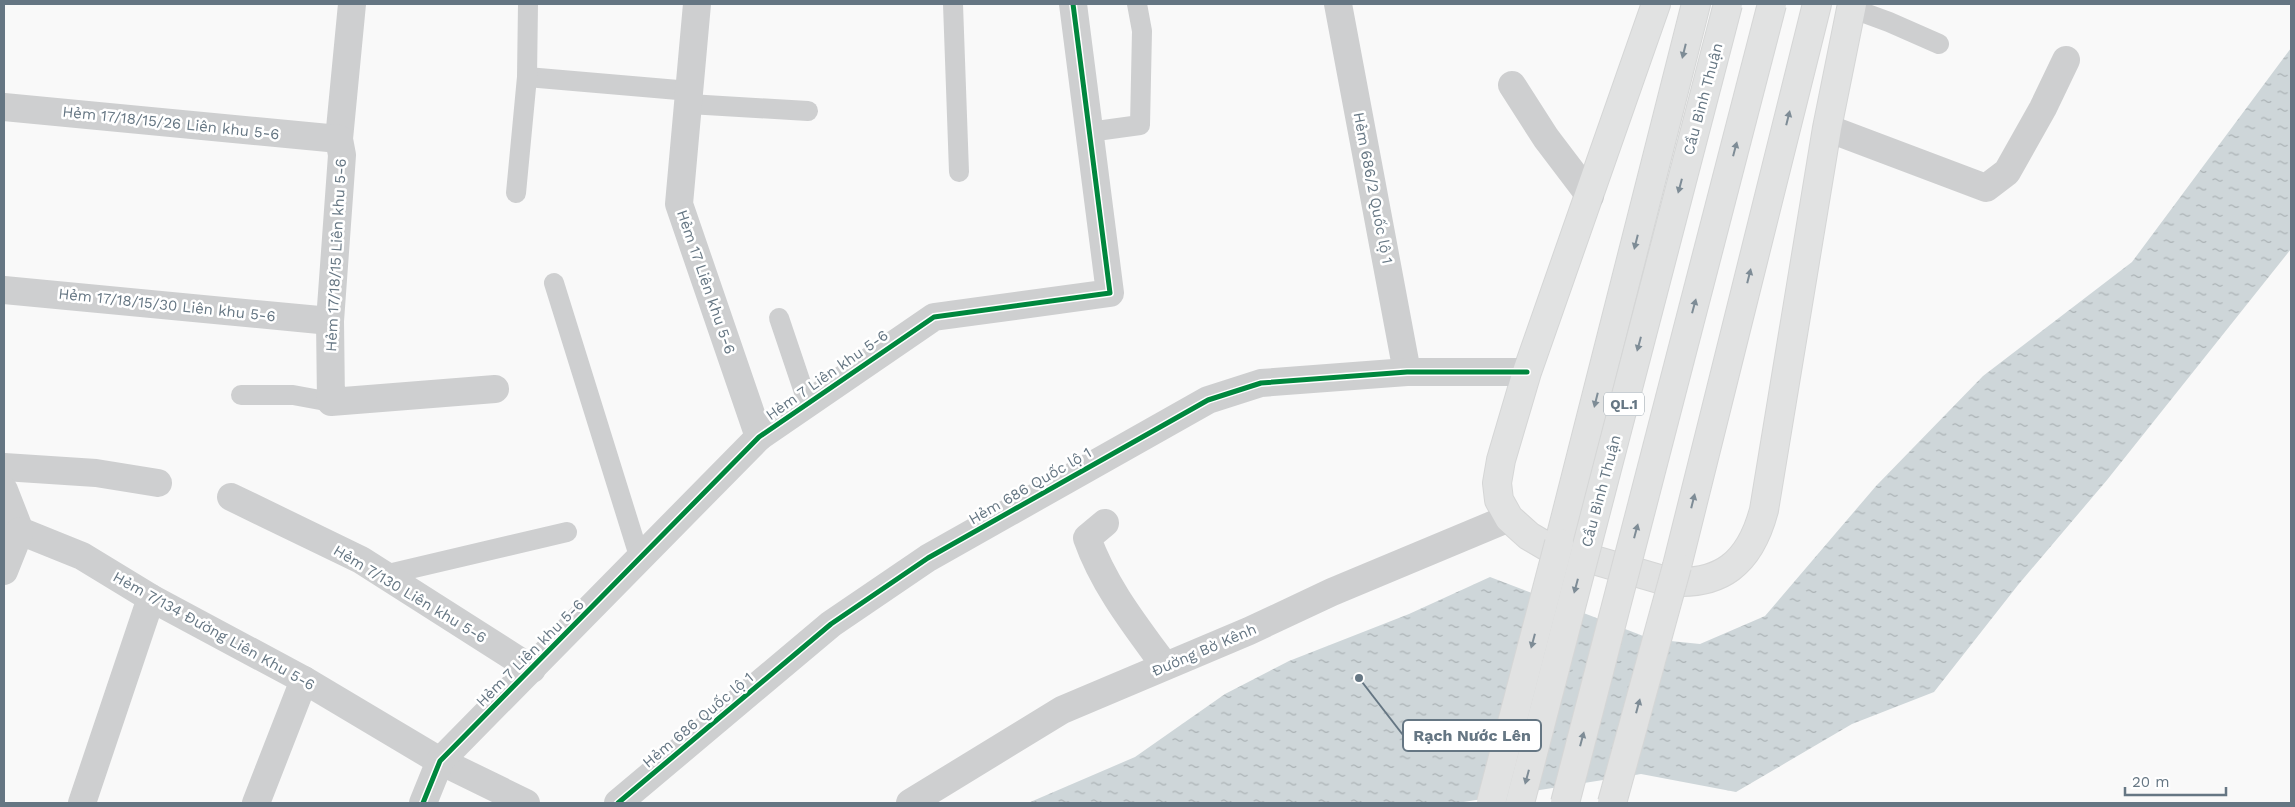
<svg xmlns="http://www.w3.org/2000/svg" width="2295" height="807" font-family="'Work Sans',sans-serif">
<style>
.water{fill:url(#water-ripples)}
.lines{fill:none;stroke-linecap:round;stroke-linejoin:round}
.highway-casing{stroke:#d5d6d6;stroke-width:30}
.lane{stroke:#cecfd0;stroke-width:20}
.street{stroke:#cecfd0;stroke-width:28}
.highway{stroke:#e1e2e2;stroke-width:28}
.highway-bridge-casing{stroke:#d5d6d6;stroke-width:30;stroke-linecap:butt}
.highway-bridge{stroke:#e1e2e2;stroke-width:28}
.cycleway-casing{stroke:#fff;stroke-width:8}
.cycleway{stroke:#00873e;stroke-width:5}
.oneway{fill:#7e8c96}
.labels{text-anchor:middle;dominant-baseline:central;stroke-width:5;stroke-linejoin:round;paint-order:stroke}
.shield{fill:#fff;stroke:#939fa8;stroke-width:1}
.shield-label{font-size:14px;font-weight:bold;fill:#657683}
.street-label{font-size:15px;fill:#657683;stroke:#fff}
.leader{fill:none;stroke:#657683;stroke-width:2}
.callout-dot{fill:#657683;stroke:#fff;stroke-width:2}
.callout{fill:#fff;stroke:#657683;stroke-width:2}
.callout-label{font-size:16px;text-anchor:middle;font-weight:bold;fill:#657683}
</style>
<defs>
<pattern id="water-ripples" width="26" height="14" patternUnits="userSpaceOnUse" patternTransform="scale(1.25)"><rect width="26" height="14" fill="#ced6d9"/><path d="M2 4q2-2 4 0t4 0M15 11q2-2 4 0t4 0" fill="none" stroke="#abb2b5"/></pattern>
</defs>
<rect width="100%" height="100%" fill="#f9f9f9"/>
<polygon class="water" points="2291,48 2291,249 2107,480 2018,585 1934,692 1852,724 1736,792 1641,774 1457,803 1028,803 1135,757 1225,694 1289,661 1409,614 1490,577 1651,639 1700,644 1765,616 1876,486 1983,376 2132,262"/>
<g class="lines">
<g class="highway-casing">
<g id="highway">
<path d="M1656,4l-129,368 -26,88 -4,23 2,17 10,18 20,18 17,10 120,35c55,6 84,-18 98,-71l63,-382 25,-124"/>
<polyline points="1559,543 1696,4"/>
<polyline points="1677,566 1817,4"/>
</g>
</g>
<g class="lane">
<polyline points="953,4 959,172"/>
<polyline points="1851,8 1889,22 1939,44"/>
<polyline points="527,77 690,91"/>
<polyline points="689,104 808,111"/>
<polyline points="1089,132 1140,125 1142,31 1137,4"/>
<polyline points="516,193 527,77 528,4"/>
<polyline points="554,283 640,559"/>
<polyline points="779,318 808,404"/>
<polyline points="241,395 293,395 331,402"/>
<polyline points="384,575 567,532"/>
</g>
<g class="street">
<polyline points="352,4 339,139 342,155 330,321 331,402 495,389"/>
<polyline points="697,4 679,204 759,437"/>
<polyline points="1338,4 1407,372"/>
<polyline points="1512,85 1546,138 1590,196"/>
<polyline points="4,107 339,139"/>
<polyline points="1827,128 1986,188 2007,172 2043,108 2066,60"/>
<polyline points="4,290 330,321"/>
<polyline points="4,467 96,473 158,483"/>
<polyline points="4,490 20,531"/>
<polyline points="231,497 361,560 532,669"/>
<path d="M1105,523l-18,15c17,48 48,87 78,128"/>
<polyline points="20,531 82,556 151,598 304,680 440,761 526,803"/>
<polyline points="4,571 20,531"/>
<polyline points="82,803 151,598"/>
<polyline points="256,803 304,680"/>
<polyline points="423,803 440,761 759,437 934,317 1110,293 1073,4"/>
<polyline points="618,803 831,624 928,558 1208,400 1261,383 1407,372 1527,372"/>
<polyline points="910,803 1062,710 1249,631 1332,592 1509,518"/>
</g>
<use href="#highway" class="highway"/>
<g class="highway-bridge-casing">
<g id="highway-bridge">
<polyline points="1491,803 1559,543"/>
<polyline points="1520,803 1728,4"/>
<polyline points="1565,803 1772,4"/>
<polyline points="1612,803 1677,566"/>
</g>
</g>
<use href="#highway-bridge" class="highway-bridge"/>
<g class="cycleway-casing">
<g id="cycleway">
<polyline points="423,803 440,761 759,437 934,317 1110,293 1073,4"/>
<polyline points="618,803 831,624 928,558 1208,400 1261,383 1407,372 1527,372"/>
</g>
</g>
<use href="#cycleway" class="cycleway"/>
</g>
<defs><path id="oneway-solid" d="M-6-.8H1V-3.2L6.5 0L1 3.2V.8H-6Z" transform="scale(1.25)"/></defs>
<g class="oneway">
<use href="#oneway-solid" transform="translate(1684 51) rotate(104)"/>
<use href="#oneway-solid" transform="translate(1788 118) rotate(-76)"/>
<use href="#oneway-solid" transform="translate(1735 149) rotate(-75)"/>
<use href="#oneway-solid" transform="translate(1680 186) rotate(105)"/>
<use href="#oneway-solid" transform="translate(1636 242) rotate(104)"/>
<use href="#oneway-solid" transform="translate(1749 276) rotate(-76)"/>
<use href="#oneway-solid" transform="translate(1694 306) rotate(-75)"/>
<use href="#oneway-solid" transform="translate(1639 344) rotate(105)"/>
<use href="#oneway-solid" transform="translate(1596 400) rotate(104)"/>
<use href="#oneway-solid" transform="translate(1693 501) rotate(-76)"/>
<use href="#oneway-solid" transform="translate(1636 531) rotate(-75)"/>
<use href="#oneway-solid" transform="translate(1576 586) rotate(105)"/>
<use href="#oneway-solid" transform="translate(1533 641) rotate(105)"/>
<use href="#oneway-solid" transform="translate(1638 706) rotate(-75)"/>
<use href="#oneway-solid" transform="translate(1582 739) rotate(-75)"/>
<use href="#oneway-solid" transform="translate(1527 777) rotate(105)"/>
</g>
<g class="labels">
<rect class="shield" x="1604" y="392.5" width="40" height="23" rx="4"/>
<g class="shield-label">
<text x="1624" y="404">QL.1</text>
</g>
<g class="street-label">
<text transform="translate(1703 99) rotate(-75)">Cầu Bình Thuận</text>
<text transform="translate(171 123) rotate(6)">Hẻm 17/18/15/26 Liên khu 5-6</text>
<text transform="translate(1373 188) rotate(79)">Hẻm 686/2 Quốc lộ 1</text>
<text transform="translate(336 255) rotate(-87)">Hẻm 17/18/15 Liên khu 5-6</text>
<text transform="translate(706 282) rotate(71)">Hẻm 17 Liên khu 5-6</text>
<text transform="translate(167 305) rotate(6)">Hẻm 17/18/15/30 Liên khu 5-6</text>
<text transform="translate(827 375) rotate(-35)">Hẻm 7 Liên khu 5-6</text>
<text transform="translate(1030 486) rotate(-30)">Hẻm 686 Quốc lộ 1</text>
<text transform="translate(1601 491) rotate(-75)">Cầu Bình Thuận</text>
<text transform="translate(410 594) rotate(31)">Hẻm 7/130 Liên khu 5-6</text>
<text transform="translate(214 631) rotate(29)">Hẻm 7/134 Đường Liên Khu 5-6</text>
<text transform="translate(1204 650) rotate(-23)">Đường Bờ Kênh</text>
<text transform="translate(530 653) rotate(-45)">Hẻm 7 Liên khu 5-6</text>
<text transform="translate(698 720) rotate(-40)">Hẻm 686 Quốc lộ 1</text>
</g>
</g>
<path class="leader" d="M1359 678L1403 735"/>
<circle class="callout-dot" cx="1359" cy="678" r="5"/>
<rect class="callout" x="1403" y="720" width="138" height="31" rx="5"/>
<g class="callout-label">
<text x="1472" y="741">Rạch Nước Lên</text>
</g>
<rect width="2295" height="807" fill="none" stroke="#657683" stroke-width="10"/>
<path d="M2125 787v8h101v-8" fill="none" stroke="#657683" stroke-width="2.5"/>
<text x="2132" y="787" font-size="15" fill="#657683" stroke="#ffffff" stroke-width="4" paint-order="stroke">20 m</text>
</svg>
